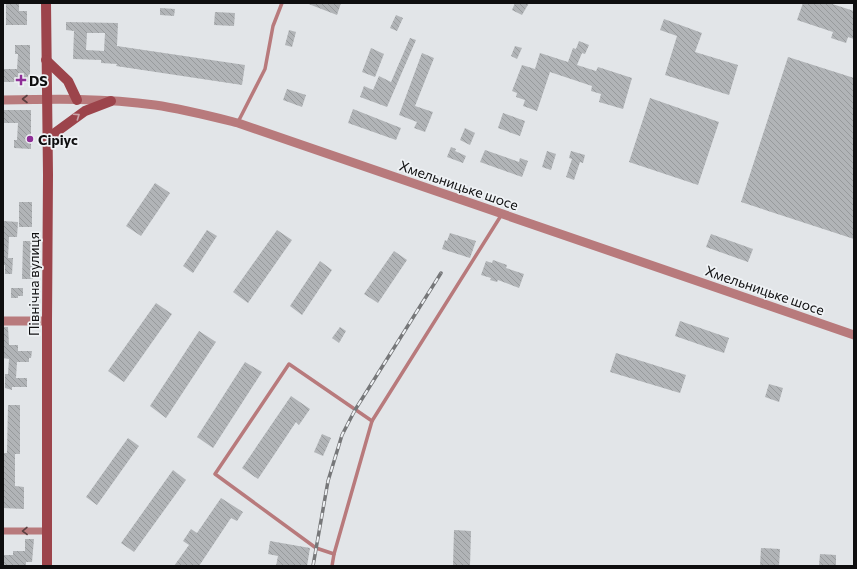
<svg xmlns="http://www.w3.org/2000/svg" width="857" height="569" font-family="Commissioner,sans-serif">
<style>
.building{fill:url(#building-back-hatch);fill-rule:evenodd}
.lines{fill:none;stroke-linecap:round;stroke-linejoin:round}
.service{stroke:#b87a7c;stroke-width:3.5}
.minor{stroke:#b87a7c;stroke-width:7}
.tertiary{stroke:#b87a7c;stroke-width:9}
.secondary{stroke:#9c444b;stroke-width:10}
.rail-casing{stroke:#767779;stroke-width:3.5}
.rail{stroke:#eff2f5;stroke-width:2;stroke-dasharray:6;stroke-linecap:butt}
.oneway{stroke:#5a3f40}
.oneway2{stroke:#caa4a8}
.poi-dot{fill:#8e2e97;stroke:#eff2f5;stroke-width:1.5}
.labels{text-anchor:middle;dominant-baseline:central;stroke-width:3.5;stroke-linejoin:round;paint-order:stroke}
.poi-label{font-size:14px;font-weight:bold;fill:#0e0e0f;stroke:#eff2f5;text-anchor:start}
.street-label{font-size:14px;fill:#0e0e0f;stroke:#eff2f5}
</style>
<defs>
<pattern id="building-back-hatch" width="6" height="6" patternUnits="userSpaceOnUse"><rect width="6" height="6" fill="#b1b4b7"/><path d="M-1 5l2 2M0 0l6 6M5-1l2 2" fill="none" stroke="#979a9c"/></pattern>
</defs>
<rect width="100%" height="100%" fill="#e2e5e8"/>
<g class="building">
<polygon points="6,3 19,3 19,11 27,11 27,25 6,25"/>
<polygon points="306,3 341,3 337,15"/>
<polygon points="515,3 529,3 522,15 512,10"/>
<polygon points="803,3 829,3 854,11 854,39 848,37 846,43 831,38 833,32 797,20"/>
<polygon points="160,8 175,9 174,16 160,15"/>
<polygon points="215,12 235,13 234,26 214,25"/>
<polygon points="396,15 403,18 397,31 390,28"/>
<polygon points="664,19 702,33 695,52 738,65 729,95 665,75 677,36 660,30"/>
<path d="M66,22l52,1 -1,23 128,19 -3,20 -126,-19 1,-2 -16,-1v-3l-28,-1 1,-28 -8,-1zM87,33h18l-1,18 -18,-1z"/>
<polygon points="289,30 296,32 292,47 285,45"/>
<polygon points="410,38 416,40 387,107 360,97 364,86 373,90 379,76 391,82"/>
<polygon points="579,41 589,45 585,54 582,53 577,65 596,71 598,67 632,78 623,109 599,102 601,94 591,91 592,86 550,72 537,111 523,106 525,100 516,97 517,93 512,91 522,65 535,69 540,53 568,62 573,48 576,49"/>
<polygon points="15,45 30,45 30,82 3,82 3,69 17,69 18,54 15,54"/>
<polygon points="515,46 522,48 517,59 511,56"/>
<polygon points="371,48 384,54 375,77 362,72"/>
<polygon points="422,53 434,58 415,106 433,112 425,132 414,128 417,122 399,115"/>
<polygon points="788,57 854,78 854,239 741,202"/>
<polygon points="287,89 306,95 302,107 283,100"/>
<polygon points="650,98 719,122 698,185 629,162"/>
<polygon points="353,109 401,128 396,140 348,123"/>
<polygon points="3,110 31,110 31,149 14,148 14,140 17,140 18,123 3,123"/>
<polygon points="503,113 525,121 520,136 498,128"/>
<polygon points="465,128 475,133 470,145 460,140"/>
<polygon points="451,147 456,149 455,151 466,156 463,163 447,157"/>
<polygon points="485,150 519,162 520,158 528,161 522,177 480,162"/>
<polygon points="547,151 556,154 551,170 542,167"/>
<polygon points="571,151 585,155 583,163 580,162 574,180 566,177 572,159 569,158"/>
<polygon points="155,183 170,193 141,236 126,226"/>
<rect x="19" y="202" width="13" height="25"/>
<polygon points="3,221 18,222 17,237 9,237 8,258 13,258 12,274 5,274 5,265 3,265"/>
<polygon points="207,230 217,236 193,273 183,266"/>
<polygon points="277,230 292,240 248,303 233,292"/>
<polygon points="450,233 476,241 470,258 442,249 445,240 447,241"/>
<polygon points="711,234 753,249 748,262 706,247"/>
<polygon points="23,241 32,241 32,248 34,248 33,279 22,279"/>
<polygon points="394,251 407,260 378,303 364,294"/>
<polygon points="493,260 507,265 506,268 524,274 519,288 498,280 497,282 490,280 491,278 481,275 486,261 492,263"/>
<polygon points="320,261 332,270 302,315 290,306"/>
<polygon points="11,288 23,288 23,296 18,296 18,298 11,298"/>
<polygon points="156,303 172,314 124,382 108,371"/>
<polygon points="680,321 729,338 724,353 675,336"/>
<polygon points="3,327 8,327 9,345 18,345 18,351 32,351 31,358 29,358 29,362 17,362 16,378 27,378 27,387 12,387 12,390 5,388 5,374 8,374 9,359 3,358"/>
<polygon points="340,327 346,331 339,343 332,338"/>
<polygon points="199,331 216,342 166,418 150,406"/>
<polygon points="616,353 686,375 680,393 610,372"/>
<polygon points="245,362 262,372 213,448 197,437"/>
<polygon points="769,384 783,388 779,402 765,397"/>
<polygon points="291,396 310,409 299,425 296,422 258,479 242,468"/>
<polygon points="8,405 20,405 20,454 15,454 15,486 24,487 24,509 3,508 3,453 7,453"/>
<polygon points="322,434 331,438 323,456 314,452"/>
<polygon points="128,438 139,446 97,505 86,497"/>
<polygon points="173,470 186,480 134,552 121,543"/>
<polygon points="221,498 243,512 237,521 231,518 199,566 174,566 189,545 183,541 191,529 197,533"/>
<polygon points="454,530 471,531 470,566 453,566"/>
<polygon points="25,539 34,539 32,562 26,562 26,566 3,566 3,555 13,555 13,551 25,551"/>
<polygon points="270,541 310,548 307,566 276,566 278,556 268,554"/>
<polygon points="761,548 780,549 779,566 760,566"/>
<polygon points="820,554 836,555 836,566 819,566"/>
</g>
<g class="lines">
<g class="service">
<polyline points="238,122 265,69 273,26 282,3"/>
<polyline points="334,554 316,548 215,474 289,364 372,421"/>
<polyline points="332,566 334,554 372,421 502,214"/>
</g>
<polyline class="minor" points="3,531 47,531"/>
<g class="tertiary">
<path d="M3,100c51,-1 102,-2 152,5 28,4 55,11 83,18l616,212"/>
<polyline points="3,321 47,321"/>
</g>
<g class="secondary">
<polyline points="46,3 48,175 47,321 47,566"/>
<polyline points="46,60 68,81 77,100"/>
<polyline points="48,138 85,111 111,101"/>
</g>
<g class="rail-casing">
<polyline id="rail" points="313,566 328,481 342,435 355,410 441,273"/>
</g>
<use href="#rail" class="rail"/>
</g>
<defs><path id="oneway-chevron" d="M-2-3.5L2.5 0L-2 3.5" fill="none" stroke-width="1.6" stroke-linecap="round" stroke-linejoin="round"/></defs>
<g class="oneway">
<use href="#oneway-chevron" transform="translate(25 99) rotate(180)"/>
<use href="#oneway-chevron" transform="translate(25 531) rotate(179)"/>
</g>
<use class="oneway2" href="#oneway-chevron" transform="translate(77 116) rotate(-34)"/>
<g class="poi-dot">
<path d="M19 74h4v4h4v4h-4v4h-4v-4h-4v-4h4z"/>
<circle cx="30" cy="139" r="4"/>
</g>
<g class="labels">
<g class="poi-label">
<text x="29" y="80">DS</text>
<text x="38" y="139">Сіріус</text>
</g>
<g class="street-label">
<text transform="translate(459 185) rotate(19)">Хмельницьке шосе</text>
<text transform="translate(33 284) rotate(-90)">Північна вулиця</text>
<text transform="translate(765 290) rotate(19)">Хмельницьке шосе</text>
</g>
</g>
<rect width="857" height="569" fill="none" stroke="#0e0e0f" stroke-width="8"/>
</svg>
